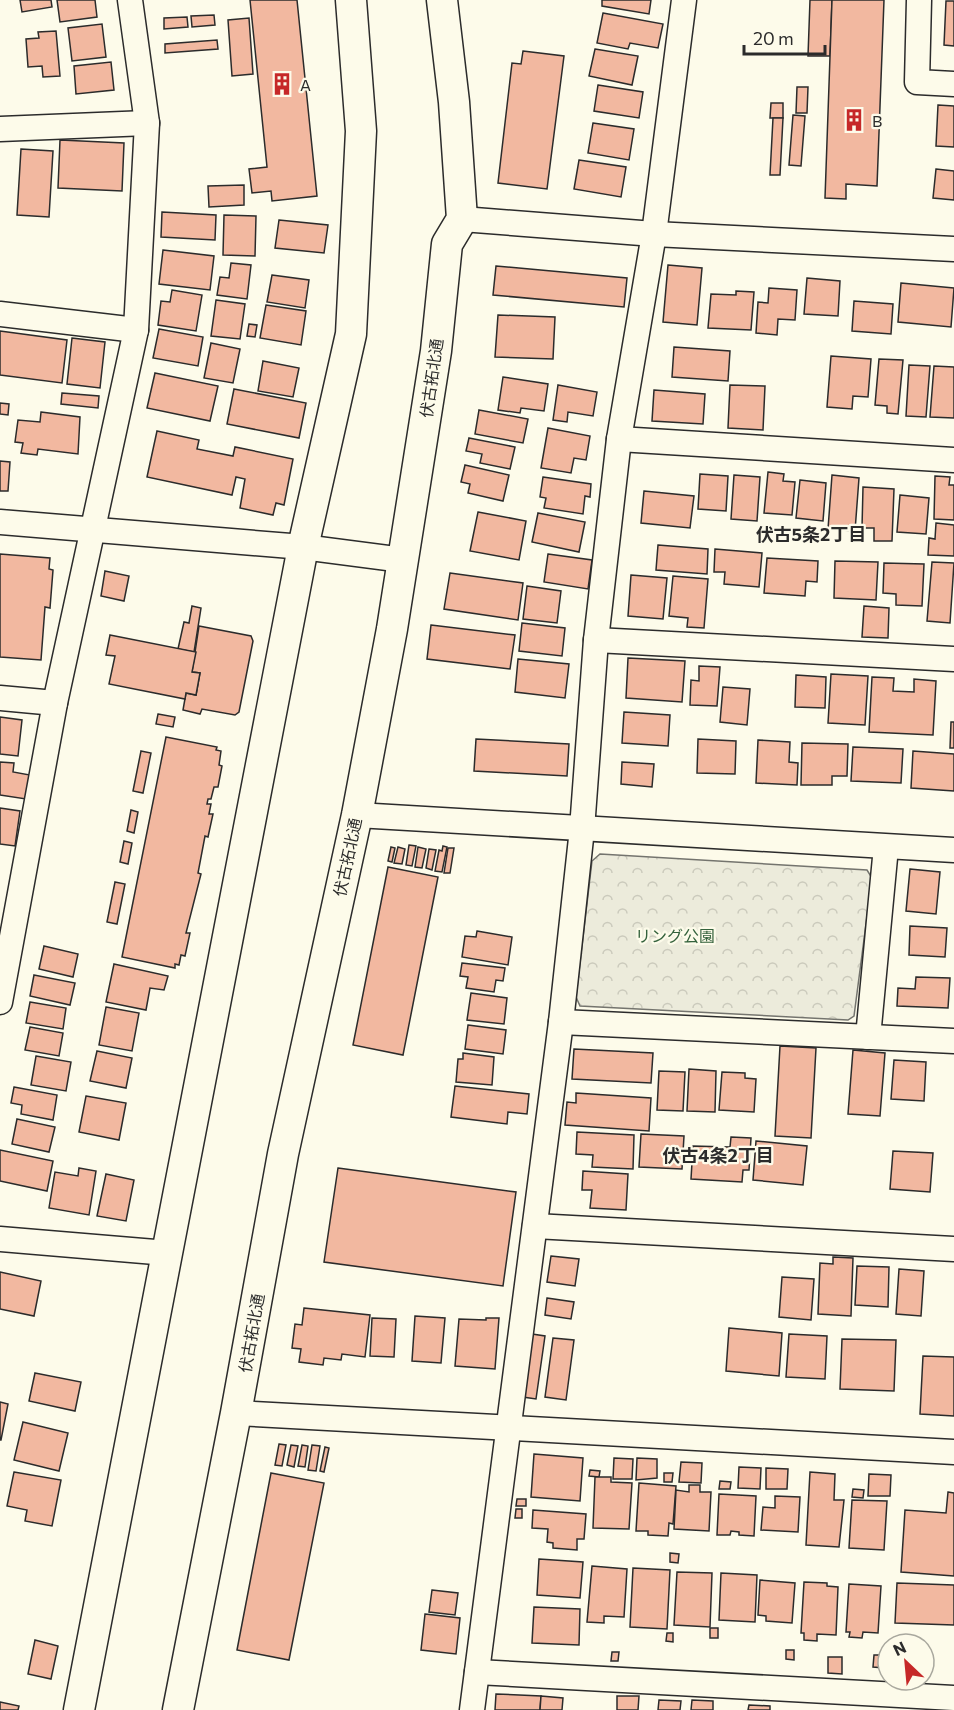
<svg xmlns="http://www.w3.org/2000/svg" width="954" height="1710" font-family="Commissioner,'Noto Sans JP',sans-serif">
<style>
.forest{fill:url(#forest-crowns);stroke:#74746e;stroke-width:1.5}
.building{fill:#f2b8a0;stroke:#2b2b2b;stroke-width:1.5}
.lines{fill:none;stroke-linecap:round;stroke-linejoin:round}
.minor-casing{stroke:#2b2b2b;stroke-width:27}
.tertiary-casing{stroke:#2b2b2b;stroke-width:33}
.minor{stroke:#fdfbea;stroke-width:24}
.tertiary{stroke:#fdfbea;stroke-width:30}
.labels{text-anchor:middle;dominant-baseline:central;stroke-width:4.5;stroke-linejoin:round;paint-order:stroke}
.poi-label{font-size:16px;fill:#2b2b2b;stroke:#fdfbea;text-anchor:start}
.street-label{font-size:16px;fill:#2b2b2b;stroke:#fdfbea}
.park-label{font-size:16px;fill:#34623c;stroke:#fdfbea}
.neighbourhood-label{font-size:18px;font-weight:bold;fill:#2b2b2b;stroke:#fdfbea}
</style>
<defs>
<pattern id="forest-crowns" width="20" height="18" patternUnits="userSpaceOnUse" patternTransform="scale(1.5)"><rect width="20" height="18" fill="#ecebdb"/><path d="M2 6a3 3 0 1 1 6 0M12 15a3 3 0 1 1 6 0" fill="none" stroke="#cbcabc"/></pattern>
</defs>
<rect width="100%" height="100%" fill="#fdfbea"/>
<polygon class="forest" points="600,854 867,870 872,878 854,1016 848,1020 580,1006 576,997 592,861"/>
<g class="building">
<polygon points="20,0 51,0 52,7 22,12"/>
<polygon points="57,0 95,0 97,17 60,22"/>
<polygon points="250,0 297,0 317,196 272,201 271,191 252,193 249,169 267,167"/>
<polygon points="602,0 651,0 649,14 602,6"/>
<polygon points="810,0 832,0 830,56 808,56"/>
<polygon points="832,0 884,0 877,186 846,184 846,199 825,198"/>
<polygon points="946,1 954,1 954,46 944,45"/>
<polygon points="603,13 663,24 658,48 630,43 628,49 597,43"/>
<polygon points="214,15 215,25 192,27 191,16"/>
<polygon points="187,17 188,27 164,29 164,18"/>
<polygon points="249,18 253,74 232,76 228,20"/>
<polygon points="102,24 106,57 72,61 68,28"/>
<polygon points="56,31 60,76 43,77 42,66 28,67 26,39 39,38 38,32"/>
<polygon points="217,40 218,49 165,53 165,44"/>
<polygon points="595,49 638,56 632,85 589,76"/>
<polygon points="523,51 564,56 547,189 498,183 512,63 521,64"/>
<polygon points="111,62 114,90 76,94 74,66"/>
<polygon points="598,85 643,92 639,118 594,111"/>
<polygon points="797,87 808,87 807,113 796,113"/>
<polygon points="771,103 783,103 783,118 770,118"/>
<polygon points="938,105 954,106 954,147 936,146"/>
<polygon points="793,115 805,116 801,166 789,165"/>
<polygon points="773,118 783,118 780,175 770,175"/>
<polygon points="593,123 634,129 629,160 588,153"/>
<polygon points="60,140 124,143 122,191 58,188"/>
<polygon points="21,149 53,151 49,217 17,215"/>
<polygon points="579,160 626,167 621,197 574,189"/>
<polygon points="936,169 954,171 954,200 933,198"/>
<polygon points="244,185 244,205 209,207 208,186"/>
<polygon points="162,212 216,215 215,240 161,237"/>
<polygon points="224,215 256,216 255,256 223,255"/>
<polygon points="279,220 328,225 324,253 275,248"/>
<polygon points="163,250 214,256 210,290 159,284"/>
<polygon points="231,263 251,265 247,299 217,295 220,277 229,278"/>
<polygon points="668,265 702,268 697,325 663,322"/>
<polygon points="496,266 627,278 624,307 493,295"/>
<polygon points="272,275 309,280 305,308 267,302"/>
<polygon points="807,278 840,281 838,316 804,314"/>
<polygon points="901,283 954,288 951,327 898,322"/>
<polygon points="769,288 797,290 795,320 778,319 777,335 756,333 758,302 768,303"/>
<polygon points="172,290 202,295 196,331 158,325 161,301 170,302"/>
<polygon points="736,291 754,292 751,330 708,328 711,294 736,295"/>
<polygon points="216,300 245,304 240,339 211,336"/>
<polygon points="854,301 893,304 891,334 852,331"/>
<polygon points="266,305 306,311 301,345 260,338"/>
<polygon points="498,315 555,317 553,359 495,357"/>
<polygon points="249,324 257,325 255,337 247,336"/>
<polygon points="159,329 203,337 198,366 153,358"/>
<polygon points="0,331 67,340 62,383 0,375"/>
<polygon points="72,338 105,342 100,388 67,384"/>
<polygon points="211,343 240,349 233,383 204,378"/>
<polygon points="674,347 730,351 728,381 672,377"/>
<polygon points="831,356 871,359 868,397 853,396 852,409 827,407"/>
<polygon points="879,359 903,360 898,414 887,413 887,406 875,405"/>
<polygon points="263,361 299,368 293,397 258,391"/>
<polygon points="909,365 930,366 926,417 906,416"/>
<polygon points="934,366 954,367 954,418 930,417"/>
<polygon points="155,373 218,386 210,421 147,408"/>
<polygon points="503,377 548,384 544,411 521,408 520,413 498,410"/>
<polygon points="558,385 597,392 593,416 568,412 567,422 553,420"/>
<polygon points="730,385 765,386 763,430 728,428"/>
<polygon points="234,389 306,403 299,438 227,424"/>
<polygon points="654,390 705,394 703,424 652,421"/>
<polygon points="62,393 99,396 98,408 61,404"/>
<polygon points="0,403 9,404 8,415 0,414"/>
<polygon points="479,410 528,419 523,443 475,434"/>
<polygon points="41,412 80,417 78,454 38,449 37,455 21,453 23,443 15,442 18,420 40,422"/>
<polygon points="548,428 590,436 586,460 574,458 571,473 541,468"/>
<polygon points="157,431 199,440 197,449 233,456 235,447 293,459 284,505 276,503 273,515 240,508 245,479 236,477 232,495 147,477"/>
<polygon points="469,438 515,447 510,469 480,463 482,454 466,451"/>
<polygon points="0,461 10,462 8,491 0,491"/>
<polygon points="465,465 509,475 503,501 468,493 470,484 461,482"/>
<polygon points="768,472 784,474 783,481 795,482 792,515 764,513"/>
<polygon points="700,474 728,476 726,511 698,509"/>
<polygon points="734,475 760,477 757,521 731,519"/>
<polygon points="832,475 859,478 855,531 828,529"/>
<polygon points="935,476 950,477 949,485 954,485 954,520 934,519"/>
<polygon points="543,477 591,484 590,497 585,496 583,514 544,508 546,498 540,497"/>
<polygon points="800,480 826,483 823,521 796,518"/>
<polygon points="863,487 894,489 892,541 874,541 874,528 862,528"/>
<polygon points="644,491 694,496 690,528 641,523"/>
<polygon points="900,495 929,498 926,534 897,532"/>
<polygon points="478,512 526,521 519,560 470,551"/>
<polygon points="538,513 585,522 579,552 532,542"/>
<polygon points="936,523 954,525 954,556 928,555 929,538 935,539"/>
<polygon points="658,545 708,549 707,574 656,570"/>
<polygon points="715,549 762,553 759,587 724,584 725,572 714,572"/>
<polygon points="0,554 50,558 49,569 53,570 50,608 45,607 41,660 0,657"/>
<polygon points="548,554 592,560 588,589 544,582"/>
<polygon points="767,558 818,561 817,582 806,581 805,596 764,593"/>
<polygon points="835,561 878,562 876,600 834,598"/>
<polygon points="932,562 954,563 950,623 927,621"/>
<polygon points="884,563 924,564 922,606 896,605 896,594 883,593"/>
<polygon points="105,571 129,576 124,601 101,596"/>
<polygon points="450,573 523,583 518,620 444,609"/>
<polygon points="631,575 667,578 663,619 628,616"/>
<polygon points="673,576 708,579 704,628 687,627 688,618 669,616"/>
<polygon points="527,586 561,591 557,623 523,619"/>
<polygon points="192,606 201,608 194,652 178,649 184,622 189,623"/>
<polygon points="864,606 889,608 888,638 862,637"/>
<polygon points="522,623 565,628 562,656 519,651"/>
<polygon points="431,625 515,635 510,669 427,659"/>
<polygon points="199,626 251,636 253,641 239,712 235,715 202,709 200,714 183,710 186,693 196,695 200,673 192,672"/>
<polygon points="110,635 196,652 192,672 200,673 196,695 186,693 185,699 109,684 115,656 106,655"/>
<polygon points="628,658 685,661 682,702 626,698"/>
<polygon points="518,659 569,664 565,698 515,692"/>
<polygon points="699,666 720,667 717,706 690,705 691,680 699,681"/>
<polygon points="831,674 868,676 865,725 828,723"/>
<polygon points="796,675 826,677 825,708 795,707"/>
<polygon points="872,677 894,678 893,691 914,692 914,679 936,681 933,735 869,732"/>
<polygon points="723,687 750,689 747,725 720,722"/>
<polygon points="624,712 670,715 668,746 622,743"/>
<polygon points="158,714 175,717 173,727 156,724"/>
<polygon points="0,717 22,720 18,756 0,754"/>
<polygon points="951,722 954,722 954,748 950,748"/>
<polygon points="166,737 217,747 216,750 221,751 219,765 222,766 218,787 214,787 211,799 208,799 207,804 211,804 209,814 213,814 208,837 205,836 198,873 201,874 186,933 190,933 185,956 181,955 179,965 175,964 175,968 122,957"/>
<polygon points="476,739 569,744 567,776 474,771"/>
<polygon points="698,739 736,741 735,774 697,773"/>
<polygon points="758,740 790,742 789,762 798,763 797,785 756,783"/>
<polygon points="802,743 848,744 847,776 832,776 832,785 801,785"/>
<polygon points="853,747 903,749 901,783 851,781"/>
<polygon points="141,751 151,753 143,793 133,791"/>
<polygon points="913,751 954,754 954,791 911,788"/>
<polygon points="0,762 14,763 13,772 30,775 26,799 0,795"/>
<polygon points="622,762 654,764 652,787 621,784"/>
<polygon points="0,808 20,811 15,846 0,844"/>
<polygon points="131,810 138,812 134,833 127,831"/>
<polygon points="124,841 132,843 128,864 120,862"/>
<polygon points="409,845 416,846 412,866 406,865"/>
<polygon points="443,846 447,847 442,872 435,871 439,850 442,851"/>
<polygon points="391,847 395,848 392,862 388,861"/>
<polygon points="398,847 405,849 402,864 394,863"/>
<polygon points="418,847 426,849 422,868 415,867"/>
<polygon points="448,848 454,848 450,873 444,873"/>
<polygon points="429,849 436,850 432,870 426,868"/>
<polygon points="388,867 438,877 403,1055 353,1045"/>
<polygon points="910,869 940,872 936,914 906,911"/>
<polygon points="115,882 125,884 117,924 107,922"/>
<polygon points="910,926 947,928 945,957 909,955"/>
<polygon points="477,931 512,937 508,965 462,957 465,936 476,937"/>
<polygon points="44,946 78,954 73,977 39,969"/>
<polygon points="462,963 505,968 503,981 496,980 494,992 466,988 468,977 460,976"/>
<polygon points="114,964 168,976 164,990 150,988 146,1010 106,1002"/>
<polygon points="34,975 75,983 70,1005 30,996"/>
<polygon points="916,977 950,978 948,1008 897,1006 898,988 915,989"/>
<polygon points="471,993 507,998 504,1024 467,1020"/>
<polygon points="30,1002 66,1008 63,1029 26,1023"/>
<polygon points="106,1007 139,1013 132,1051 99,1045"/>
<polygon points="468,1025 506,1030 503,1054 465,1049"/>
<polygon points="30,1027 63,1033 59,1056 25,1050"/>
<polygon points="780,1046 816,1048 811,1138 775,1136"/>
<polygon points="574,1049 653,1053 651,1083 572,1079"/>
<polygon points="853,1050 885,1053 880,1116 848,1114"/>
<polygon points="97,1051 132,1058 126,1088 90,1081"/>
<polygon points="463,1053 494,1057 492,1085 456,1082 458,1059 463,1059"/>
<polygon points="36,1056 71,1062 66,1091 31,1085"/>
<polygon points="894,1060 926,1062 924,1101 891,1099"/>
<polygon points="689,1069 716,1071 715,1112 687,1111"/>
<polygon points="659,1071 685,1072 683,1111 657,1110"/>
<polygon points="722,1072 745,1073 745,1078 756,1079 754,1112 719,1110"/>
<polygon points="455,1086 529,1094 527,1114 508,1112 507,1124 451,1117"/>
<polygon points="14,1087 57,1095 53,1120 21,1114 22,1105 11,1103"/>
<polygon points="576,1093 651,1098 649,1131 565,1125 567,1102 576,1103"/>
<polygon points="86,1096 126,1103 119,1140 79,1132"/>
<polygon points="17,1119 55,1127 49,1152 12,1144"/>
<polygon points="577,1132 634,1135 633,1169 592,1167 593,1155 576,1154"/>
<polygon points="641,1134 684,1136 682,1169 639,1167"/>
<polygon points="731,1137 751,1138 749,1170 743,1170 742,1182 691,1179 693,1146 730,1147"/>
<polygon points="756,1141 807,1146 803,1185 753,1180"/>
<polygon points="0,1150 53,1161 47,1191 0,1181"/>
<polygon points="893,1151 933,1153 930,1192 890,1189"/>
<polygon points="79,1168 96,1171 89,1215 49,1208 55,1172 78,1176"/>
<polygon points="338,1168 516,1192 503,1286 324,1262"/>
<polygon points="583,1171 628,1174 626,1210 590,1208 592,1190 582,1190"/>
<polygon points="106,1174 134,1180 126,1221 97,1216"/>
<polygon points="551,1256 579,1259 575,1286 547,1282"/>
<polygon points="833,1257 853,1258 851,1316 818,1314 820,1263 833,1264"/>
<polygon points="857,1266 889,1267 888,1307 855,1305"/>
<polygon points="899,1269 924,1271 921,1316 896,1314"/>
<polygon points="0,1272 41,1281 34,1316 0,1309"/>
<polygon points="782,1277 814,1279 811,1320 779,1317"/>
<polygon points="547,1298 574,1302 571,1319 545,1315"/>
<polygon points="304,1308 370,1315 365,1357 342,1354 341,1360 324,1358 323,1365 299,1362 301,1349 292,1348 295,1324 302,1325"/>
<polygon points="415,1316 445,1318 441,1363 412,1361"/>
<polygon points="372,1318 396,1319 394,1357 370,1356"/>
<polygon points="486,1318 499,1318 495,1369 455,1366 459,1319 486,1320"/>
<polygon points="729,1328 782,1333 779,1376 726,1371"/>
<polygon points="532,1334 545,1336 536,1399 523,1397"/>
<polygon points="789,1334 827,1336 825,1379 786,1377"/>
<polygon points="553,1338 574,1340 566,1400 545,1397"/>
<polygon points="842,1339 896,1340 894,1391 840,1389"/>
<polygon points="923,1356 954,1357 954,1416 920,1414"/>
<polygon points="35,1373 81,1382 75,1411 29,1401"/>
<polygon points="0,1402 8,1404 1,1440 0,1440"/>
<polygon points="23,1422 68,1433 59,1471 14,1460"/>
<polygon points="279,1444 286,1445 282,1466 275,1465"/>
<polygon points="291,1445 298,1446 294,1467 287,1465"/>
<polygon points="302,1445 308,1446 305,1467 298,1466"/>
<polygon points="312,1445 320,1446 316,1471 308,1470"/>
<polygon points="325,1447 329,1448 324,1472 320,1471"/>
<polygon points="534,1454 583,1458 580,1501 531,1497"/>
<polygon points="614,1458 633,1459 632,1479 613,1479"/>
<polygon points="637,1458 657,1459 657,1478 636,1480"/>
<polygon points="681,1462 702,1463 701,1483 679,1482"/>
<polygon points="739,1467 761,1468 760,1489 738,1488"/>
<polygon points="766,1468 788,1469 787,1489 766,1489"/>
<polygon points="590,1470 600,1471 599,1477 589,1476"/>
<polygon points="14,1472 61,1480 52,1526 25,1521 27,1510 7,1506"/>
<polygon points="810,1472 835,1474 834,1500 844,1500 839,1547 806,1545"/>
<polygon points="271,1473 324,1483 289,1660 237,1650"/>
<polygon points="664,1473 673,1473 672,1482 664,1482"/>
<polygon points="869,1474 891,1475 890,1496 868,1496"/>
<polygon points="595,1477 611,1477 611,1482 632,1483 629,1529 593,1528"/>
<polygon points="720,1481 731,1482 730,1489 719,1489"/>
<polygon points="639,1483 676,1486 673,1524 669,1523 668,1536 648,1535 648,1531 636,1531"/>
<polygon points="689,1485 700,1485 700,1492 711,1492 709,1531 674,1529 676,1490 689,1492"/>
<polygon points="853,1489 864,1490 863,1498 852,1497"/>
<polygon points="948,1492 954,1493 954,1576 901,1572 905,1510 946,1513"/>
<polygon points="719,1494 756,1496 754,1536 739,1535 739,1532 731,1531 730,1535 717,1535"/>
<polygon points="775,1496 800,1497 798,1532 761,1530 763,1507 775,1508"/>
<polygon points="517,1499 526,1499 526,1506 516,1506"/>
<polygon points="852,1500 887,1501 884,1550 849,1548"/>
<polygon points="516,1509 522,1509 522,1518 515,1518"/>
<polygon points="533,1510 586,1514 584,1539 577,1539 577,1550 553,1548 553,1543 547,1542 548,1529 532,1528"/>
<polygon points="670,1553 679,1554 678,1563 670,1562"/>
<polygon points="539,1559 583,1562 580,1598 537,1595"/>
<polygon points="592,1566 627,1569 624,1617 604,1616 604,1623 587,1622"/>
<polygon points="633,1568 670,1570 667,1629 630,1627"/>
<polygon points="677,1572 712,1573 710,1627 674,1625"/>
<polygon points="721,1573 757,1575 755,1622 719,1620"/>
<polygon points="760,1580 795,1583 792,1623 766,1621 766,1616 758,1615"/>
<polygon points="804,1582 827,1583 827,1586 838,1587 836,1635 817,1634 817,1641 804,1640 804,1633 801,1633"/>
<polygon points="897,1583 954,1585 954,1625 895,1623"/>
<polygon points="849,1584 881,1586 878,1633 863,1632 862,1638 849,1637 850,1632 846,1632"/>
<polygon points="432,1590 458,1593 455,1615 429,1612"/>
<polygon points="534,1607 580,1609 579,1645 532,1643"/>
<polygon points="425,1614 460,1618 456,1654 421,1650"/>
<rect x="710" y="1628" width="8" height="10"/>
<polygon points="667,1633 673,1633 673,1642 666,1641"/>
<polygon points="35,1640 58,1646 51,1679 28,1674"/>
<polygon points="786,1650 794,1650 794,1660 786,1659"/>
<polygon points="612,1652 619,1652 618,1661 611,1661"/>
<polygon points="874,1655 885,1655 884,1668 873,1667"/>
<polygon points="828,1657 842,1657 842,1674 828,1673"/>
<polygon points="496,1694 541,1696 540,1710 495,1710"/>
<polygon points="541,1696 563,1698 562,1710 540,1710"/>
<polygon points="617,1696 639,1696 638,1710 617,1710"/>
<polygon points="659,1700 681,1701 680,1710 658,1710"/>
<polygon points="692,1700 713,1701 713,1710 691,1710"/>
<polygon points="0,1702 19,1706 18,1710 0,1710"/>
<polygon points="749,1705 770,1706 770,1710 748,1710"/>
</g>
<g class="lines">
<g class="minor-casing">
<g id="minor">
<polyline points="919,0 917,82 954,84"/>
<polyline points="0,129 147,123"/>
<polyline points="462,219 654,234 954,249"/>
<polyline points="0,314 136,330"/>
<polyline points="619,439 954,460"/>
<polyline points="0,522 303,547 403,560"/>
<polyline points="596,640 954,659"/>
<polyline points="0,698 55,703"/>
<polyline points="357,815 954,850"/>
<polyline points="0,1002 55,703 136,330 147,123 130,0"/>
<polyline points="561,1022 954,1041"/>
<polyline points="868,1037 886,847"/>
<polyline points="535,1226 954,1249"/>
<polyline points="0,1239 167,1253"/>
<polyline points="236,1413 954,1452"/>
<polyline points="477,1672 954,1698"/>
<polyline points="472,1710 561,1022 582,829 596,640 619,439 654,234 684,0"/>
</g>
</g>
<g class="tertiary-casing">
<g id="tertiary">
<polyline points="79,1710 303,547 351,334 361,131 351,0"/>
<polyline points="178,1710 236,1413 283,1154 357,815 392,629 436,351 447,244 462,219 454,102 442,0"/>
</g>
</g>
<use href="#minor" class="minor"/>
<use href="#tertiary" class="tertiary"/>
</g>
<defs>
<g id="building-bare" transform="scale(1.8)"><path d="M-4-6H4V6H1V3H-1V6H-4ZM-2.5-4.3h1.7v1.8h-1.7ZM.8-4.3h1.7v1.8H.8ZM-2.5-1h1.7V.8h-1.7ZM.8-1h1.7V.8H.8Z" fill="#c62828" stroke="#fdfbea" stroke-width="2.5" paint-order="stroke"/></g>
</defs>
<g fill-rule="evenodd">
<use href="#building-bare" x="282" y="84"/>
<use href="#building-bare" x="854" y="120"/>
</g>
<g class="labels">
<g class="poi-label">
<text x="300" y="84">A</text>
<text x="872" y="120">B</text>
</g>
<g class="street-label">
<text transform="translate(431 378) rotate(-82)">伏古拓北通</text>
<text transform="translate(347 857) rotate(-78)">伏古拓北通</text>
<text transform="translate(251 1333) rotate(-80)">伏古拓北通</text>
</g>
<g class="park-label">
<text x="675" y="935">リング公園</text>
</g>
<g class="neighbourhood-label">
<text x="811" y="534">伏古5条2丁目</text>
<text x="718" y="1155">伏古4条2丁目</text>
</g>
</g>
<g transform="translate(906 1662) rotate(334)"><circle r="28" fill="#fdfbea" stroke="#a9a89e" stroke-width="1.5"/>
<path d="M0-4.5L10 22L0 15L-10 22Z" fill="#c62828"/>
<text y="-9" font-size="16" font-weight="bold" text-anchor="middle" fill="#2b2b2b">N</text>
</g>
<path d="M744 45v9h81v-9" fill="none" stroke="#2b2b2b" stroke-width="3"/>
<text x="753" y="45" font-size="18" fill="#2b2b2b" stroke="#fdfbea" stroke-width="4.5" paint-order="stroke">20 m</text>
</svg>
